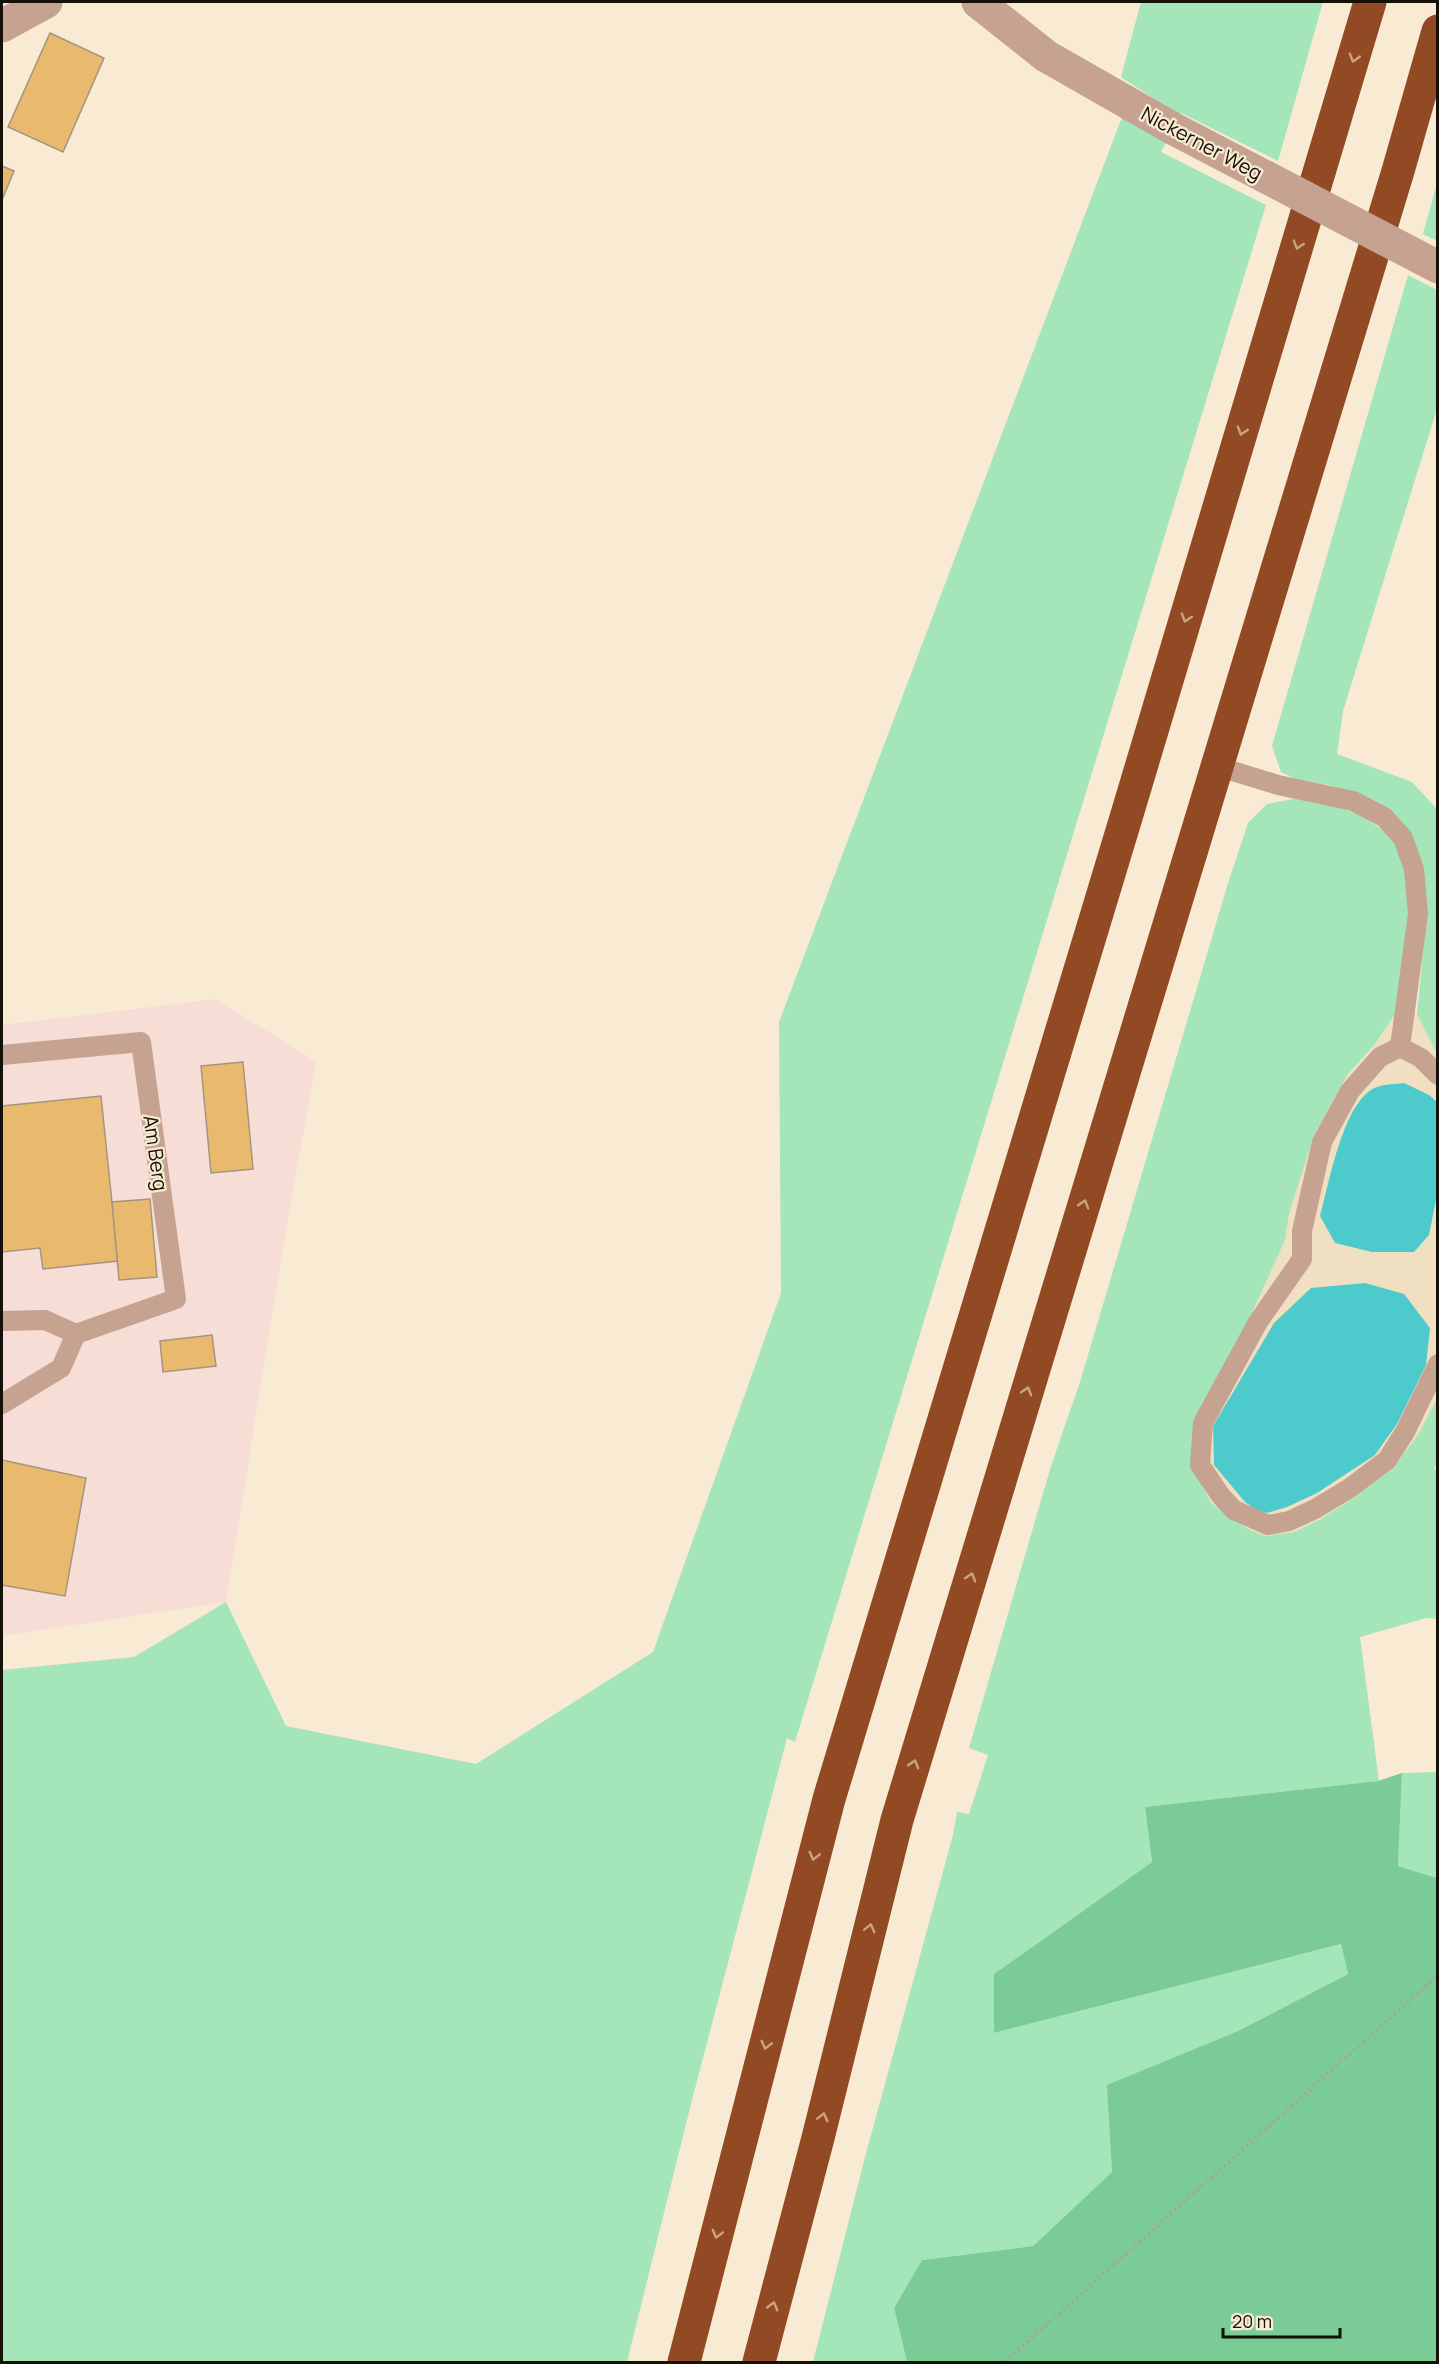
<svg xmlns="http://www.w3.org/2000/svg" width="1439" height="2364" font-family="Manrope,sans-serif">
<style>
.commercial{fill:#f6ddd6}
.built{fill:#f1dfc1}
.green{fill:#a4e5b9}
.forest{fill:#7bcb97}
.water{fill:#4dcbcc}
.building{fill:#e9ba6d;stroke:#a3957f;stroke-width:1.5}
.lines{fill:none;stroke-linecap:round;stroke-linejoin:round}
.path{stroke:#aba08e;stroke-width:4;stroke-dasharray:1.5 4.5;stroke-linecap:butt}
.lane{stroke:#c6a291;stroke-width:20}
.street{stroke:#c6a291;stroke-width:33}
.highway{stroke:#924a24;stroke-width:33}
.street-bridge{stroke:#c6a291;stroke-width:33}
.oneway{stroke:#cba384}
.labels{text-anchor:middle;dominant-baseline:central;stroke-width:4.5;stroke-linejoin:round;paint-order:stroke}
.street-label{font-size:20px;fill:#151008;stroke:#f9ebd3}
</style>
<rect width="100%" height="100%" fill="#f9ebd3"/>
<polygon class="commercial" points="216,999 316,1062 284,1241 226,1602 2,1636 2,1025"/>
<polygon class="built" points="1398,1010 1417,1014 1438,1053 1438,1399 1419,1435 1394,1467 1358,1495 1321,1519 1294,1532 1265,1536 1248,1529 1211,1503 1194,1468 1193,1422 1252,1313 1285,1240 1289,1214 1314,1135 1348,1074 1375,1044"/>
<g class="green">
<polygon points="1141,2 1323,2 1278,161 1181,113 1179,115 1121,77"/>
<polygon points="1122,117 1167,140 1161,152 1266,205 795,1742 787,1738 692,2100 627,2362 2,2362 2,1670 134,1657 226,1602 286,1726 476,1764 653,1652 781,1293 779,1022"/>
<polygon points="1437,183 1437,241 1423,234"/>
<polygon points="1408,275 1437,290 1437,409 1343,711 1337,754 1412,782 1437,809 1437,1053 1417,1014 1426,920 1422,871 1360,797 1329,785 1295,779 1281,772 1272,746"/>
<polygon points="1298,798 1342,808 1366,818 1392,837 1405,868 1410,915 1398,1010 1375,1044 1348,1074 1314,1135 1289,1214 1285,1240 1252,1313 1193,1422 1194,1468 1211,1503 1248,1529 1265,1536 1294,1532 1321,1519 1358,1495 1394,1467 1418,1435 1437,1399 1438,1461 1434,1469 1438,1470 1437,1619 1426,1618 1360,1637 1379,1781 1145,1807 1152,1862 994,1974 994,2033 1341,1944 1348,1974 1238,2031 1108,2085 1112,2172 1033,2246 922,2260 894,2308 907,2362 813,2362 865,2157 953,1835 957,1812 969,1814 988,1755 969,1748 1051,1466 1080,1382 1229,880 1248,823 1267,804"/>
<polygon points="1437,1772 1437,1878 1398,1866 1402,1773"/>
</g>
<polygon class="forest" points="1402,1773 1398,1866 1437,1878 1437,2362 907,2362 894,2308 922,2260 1033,2246 1112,2172 1107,2085 1238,2031 1348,1974 1341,1944 994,2033 994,1974 1152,1862 1145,1807 1378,1781"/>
<g class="water">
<path d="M1404,1083l25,12 8,7v93l-8,40 -15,17h-42l-37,-9 -15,-27c9,-31 23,-117 57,-129 8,-3 19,-3 27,-4z"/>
<polygon points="1365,1283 1404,1294 1430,1328 1426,1365 1397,1424 1375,1455 1317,1493 1287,1507 1267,1513 1255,1509 1245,1502 1214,1465 1213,1426 1274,1323 1311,1288"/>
</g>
<g class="building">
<polygon points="50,33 104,58 63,152 8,127"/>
<polygon points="2,166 14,171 2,200"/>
<polygon points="243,1062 253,1169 211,1173 201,1066"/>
<polygon points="101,1096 118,1261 43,1269 40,1248 2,1252 2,1106"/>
<polygon points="150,1199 157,1277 119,1280 112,1202"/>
<polygon points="212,1335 216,1366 163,1372 160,1341"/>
<polygon points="2,1460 86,1478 65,1596 2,1585"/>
</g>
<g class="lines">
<polyline class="path" points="1005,2362 1438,1975"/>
<g class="lane">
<polyline points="1216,766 1278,785 1353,801 1384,817 1403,838 1414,869 1418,914 1400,1047"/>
<polyline points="1400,1047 1380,1057 1350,1091 1322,1142 1302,1231 1302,1259 1258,1322 1203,1423 1200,1465 1221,1496 1234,1510 1268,1525 1289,1521 1315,1509 1350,1488 1387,1460 1405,1432 1438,1364"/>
<polyline points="1400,1047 1421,1058 1438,1075"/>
<polyline points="2,1055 141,1042 176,1299 76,1334 45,1320 2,1321"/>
<polyline points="2,1404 61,1368 76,1334"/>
</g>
<g class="street">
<polyline points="978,2 1046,56 1172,128"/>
<polyline points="2,26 46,2"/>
</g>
<g class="highway">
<polyline points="684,2362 829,1799 1125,821 1370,2"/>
<polyline points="759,2362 818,2138 897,1820 1398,171 1438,31"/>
</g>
<polyline class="street-bridge" points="1172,128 1438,267"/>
</g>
<defs><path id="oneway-chevron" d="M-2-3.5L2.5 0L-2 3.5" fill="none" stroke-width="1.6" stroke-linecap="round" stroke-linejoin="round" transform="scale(1.5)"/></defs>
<g class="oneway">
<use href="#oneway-chevron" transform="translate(1354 58) rotate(106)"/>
<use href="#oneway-chevron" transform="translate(1298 245) rotate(107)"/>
<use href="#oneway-chevron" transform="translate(1242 431) rotate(107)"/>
<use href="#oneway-chevron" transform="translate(1186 618) rotate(107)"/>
<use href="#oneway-chevron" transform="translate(1084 1204) rotate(-73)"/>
<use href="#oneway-chevron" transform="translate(1027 1391) rotate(-73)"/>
<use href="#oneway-chevron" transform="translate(971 1577) rotate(-73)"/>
<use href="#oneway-chevron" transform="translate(914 1764) rotate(-73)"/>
<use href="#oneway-chevron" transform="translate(814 1856) rotate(104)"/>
<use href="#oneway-chevron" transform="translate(870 1928) rotate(-76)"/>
<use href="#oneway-chevron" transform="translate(766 2045) rotate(104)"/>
<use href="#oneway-chevron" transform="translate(823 2117) rotate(-76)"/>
<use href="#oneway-chevron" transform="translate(717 2234) rotate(105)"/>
<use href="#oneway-chevron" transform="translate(773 2306) rotate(-75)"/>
</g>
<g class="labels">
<g class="street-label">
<text transform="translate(1202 143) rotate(28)">Nickerner Weg</text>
<text transform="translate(156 1153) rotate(82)">Am Berg</text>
</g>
</g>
<rect width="1439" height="2364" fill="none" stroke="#151008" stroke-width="6"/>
<path d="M1223 2328v9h117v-9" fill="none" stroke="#151008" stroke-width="3"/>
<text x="1232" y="2328" font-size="18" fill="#151008" stroke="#f9ebd3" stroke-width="4.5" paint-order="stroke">20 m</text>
</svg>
